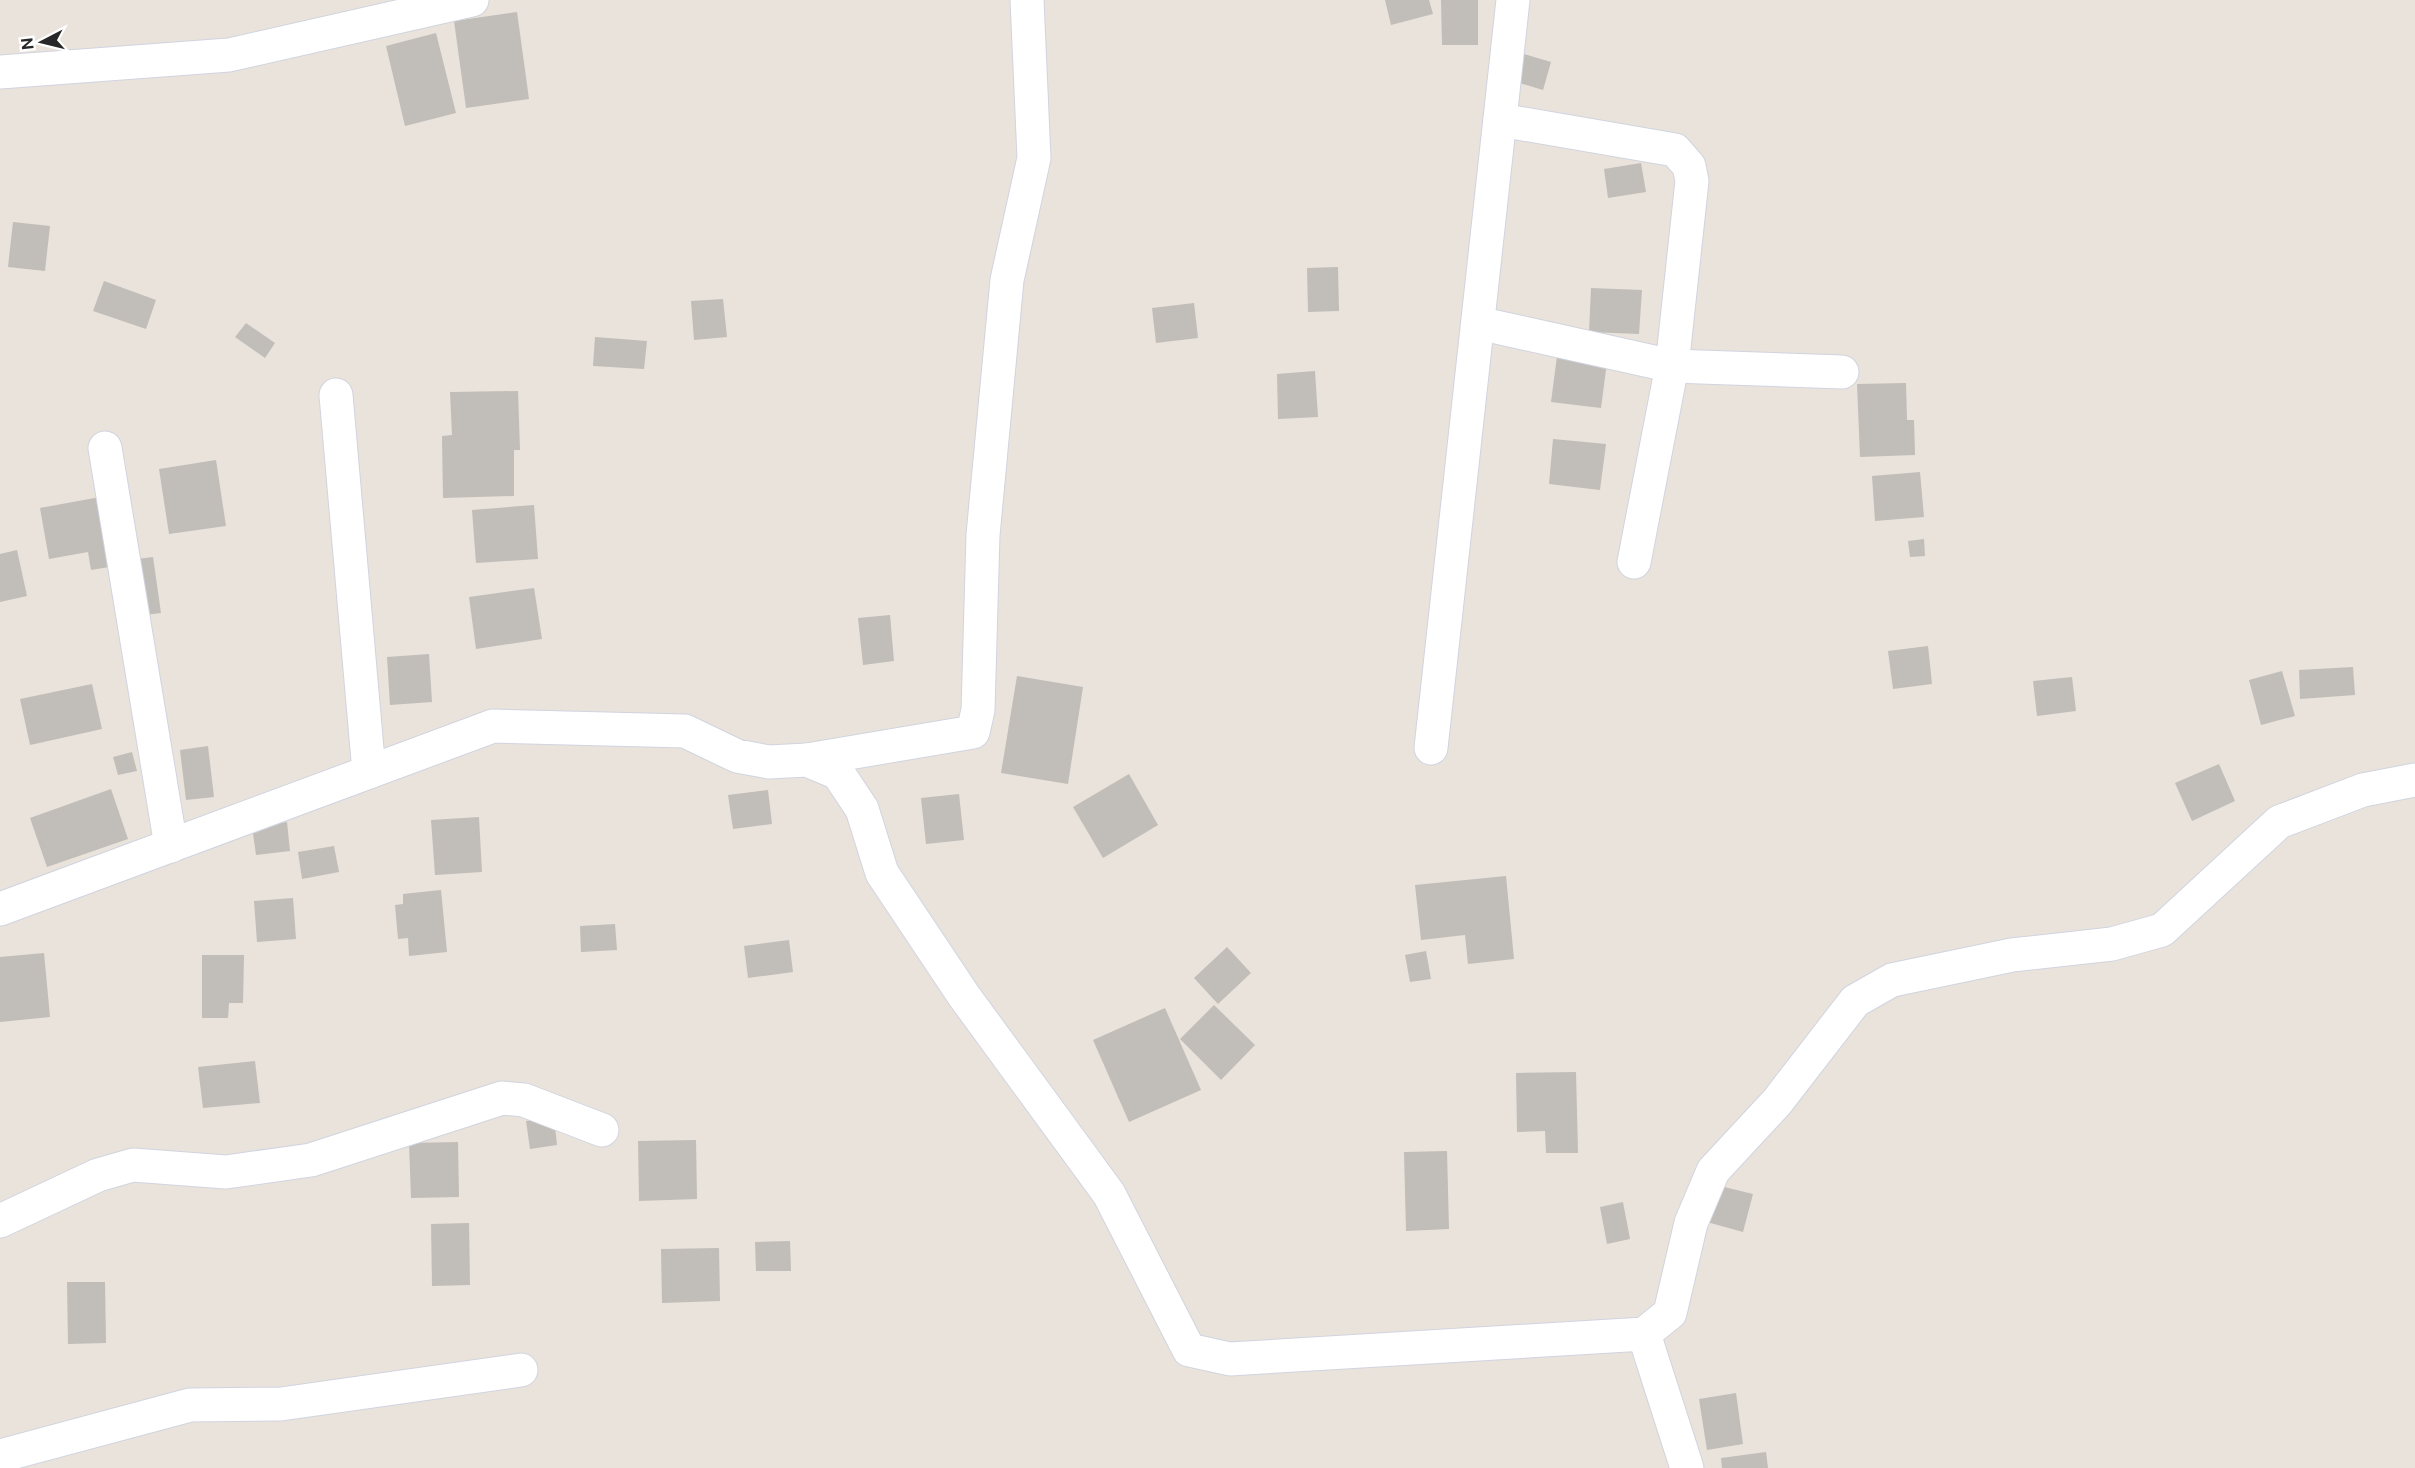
<svg xmlns="http://www.w3.org/2000/svg" width="2415" height="1468" font-family="'Public Sans',sans-serif">
<style>
.building{fill:#c1bdb8}
.lines{fill:none;stroke-linecap:round;stroke-linejoin:round}
.minor-casing{stroke:#d1d4e0;stroke-width:35}
.minor{stroke:#fff;stroke-width:33}
</style>
<rect width="100%" height="100%" fill="#e9e3db"/>
<g class="building">
<polygon points="1385,0 1429,0 1433,14 1391,25"/>
<polygon points="1441,0 1478,0 1478,45 1442,45"/>
<polygon points="517,12 529,99 466,108 454,21"/>
<polygon points="436,33 456,113 405,126 386,46"/>
<polygon points="1521,53 1551,62 1543,90 1513,81"/>
<polygon points="1641,163 1646,192 1608,198 1604,169"/>
<polygon points="13,222 50,226 45,271 8,267"/>
<polygon points="1338,267 1339,311 1308,312 1307,268"/>
<polygon points="104,281 156,300 146,329 93,311"/>
<polygon points="1591,288 1642,290 1639,334 1589,332"/>
<polygon points="723,299 727,337 694,340 691,301"/>
<polygon points="1194,303 1198,338 1156,343 1152,308"/>
<polygon points="246,323 275,343 265,358 235,337"/>
<polygon points="595,337 647,341 644,369 593,366"/>
<polygon points="1557,356 1607,362 1601,408 1551,402"/>
<polygon points="1315,371 1318,417 1278,419 1277,374"/>
<polygon points="1906,383 1907,420 1914,420 1915,455 1860,457 1857,384"/>
<polygon points="518,391 520,450 514,450 514,496 443,498 442,436 452,435 450,392"/>
<polygon points="1553,439 1606,444 1600,490 1549,484"/>
<polygon points="216,460 226,526 169,534 159,469"/>
<polygon points="1920,472 1924,517 1875,521 1872,476"/>
<polygon points="111,495 115,566 91,570 88,552 49,559 40,508"/>
<polygon points="534,505 538,559 476,563 472,510"/>
<polygon points="1924,539 1925,556 1910,557 1908,541"/>
<polygon points="17,550 27,596 0,602 0,554"/>
<polygon points="153,557 161,613 136,616 129,560"/>
<polygon points="534,588 542,639 476,649 469,597"/>
<polygon points="890,615 894,661 863,665 858,618"/>
<polygon points="1928,646 1932,684 1893,689 1888,651"/>
<polygon points="429,654 432,702 390,705 387,657"/>
<polygon points="2353,667 2355,695 2300,699 2299,670"/>
<polygon points="2282,671 2295,716 2261,725 2249,680"/>
<polygon points="1017,676 1083,687 1068,784 1001,773"/>
<polygon points="2072,677 2076,711 2037,716 2033,681"/>
<polygon points="92,684 102,729 30,745 20,699"/>
<polygon points="208,746 214,797 186,800 180,750"/>
<polygon points="132,752 137,771 118,775 113,757"/>
<polygon points="2219,764 2235,801 2192,821 2175,783"/>
<polygon points="1129,774 1158,825 1103,858 1073,807"/>
<polygon points="111,789 128,839 47,867 30,818"/>
<polygon points="768,790 772,824 733,829 728,795"/>
<polygon points="959,794 964,840 926,844 921,798"/>
<polygon points="479,817 482,872 435,875 431,820"/>
<polygon points="287,822 290,851 256,855 252,826"/>
<polygon points="334,846 339,872 302,879 298,852"/>
<polygon points="1506,876 1514,959 1468,964 1465,935 1421,940 1415,885"/>
<polygon points="441,890 447,952 409,956 408,938 398,939 395,905 403,904 403,894"/>
<polygon points="293,898 296,939 257,942 254,901"/>
<polygon points="615,924 617,950 581,952 580,926"/>
<polygon points="789,940 793,972 748,978 744,946"/>
<polygon points="1227,947 1251,973 1218,1004 1194,978"/>
<polygon points="1426,951 1431,979 1410,982 1405,955"/>
<polygon points="44,953 50,1017 0,1022 0,957"/>
<polygon points="202,955 244,955 243,1003 229,1003 228,1018 202,1018"/>
<polygon points="1214,1005 1255,1045 1221,1080 1180,1039"/>
<polygon points="1165,1008 1201,1090 1129,1122 1093,1040"/>
<polygon points="255,1061 260,1103 203,1108 198,1067"/>
<polygon points="1576,1072 1578,1153 1546,1153 1545,1131 1517,1132 1516,1073"/>
<polygon points="554,1117 557,1145 530,1149 526,1121"/>
<polygon points="696,1140 697,1199 639,1201 638,1141"/>
<polygon points="458,1142 459,1197 411,1198 409,1143"/>
<polygon points="1447,1151 1449,1229 1406,1231 1404,1152"/>
<polygon points="1716,1185 1753,1194 1743,1232 1707,1222"/>
<polygon points="1623,1202 1630,1239 1607,1244 1600,1207"/>
<polygon points="469,1223 470,1285 432,1286 431,1224"/>
<polygon points="790,1241 791,1271 756,1271 755,1242"/>
<polygon points="719,1248 720,1301 662,1303 661,1249"/>
<polygon points="67,1282 105,1282 106,1343 68,1344"/>
<polygon points="1736,1393 1743,1444 1707,1450 1699,1399"/>
<polygon points="1766,1452 1768,1468 1722,1468 1721,1458"/>
</g>
<g class="lines">
<g class="minor-casing">
<g id="minor">
<polyline points="0,72 229,55 472,0"/>
<polyline points="1500,120 1675,150 1689,166 1692,181 1672,366 1634,562"/>
<polyline points="1478,323 1672,366 1842,372"/>
<polyline points="336,395 369,772"/>
<polyline points="105,448 171,846"/>
<polyline points="1431,748 1513,0"/>
<polyline points="807,760 973,732 978,710 983,535 1007,280 1034,158 1027,0"/>
<polyline points="0,909 493,726 685,731 737,756 769,762 807,760 838,773 862,809 882,873 964,996 1109,1194 1189,1350 1230,1359 1644,1334 1670,1313 1691,1223 1713,1171 1777,1102 1855,1001 1892,980 2012,955 2112,944 2162,930 2279,822 2363,790 2415,780"/>
<polyline points="0,1221 98,1175 133,1165 226,1172 311,1160 502,1098 524,1100 602,1130"/>
<polyline points="1644,1334 1687,1468"/>
<polyline points="0,1456 190,1405 281,1404 521,1370"/>
</g>
</g>
<use href="#minor" class="minor"/>
</g>
<g transform="translate(42 42) rotate(263)" stroke="#ffffff" stroke-width="4.5" paint-order="stroke">
<path d="M0-4.5L10 22L0 15L-10 22Z" fill="#282828"/>
<text y="-9" font-size="16" font-weight="bold" text-anchor="middle" fill="#282828">N</text>
</g>
</svg>
